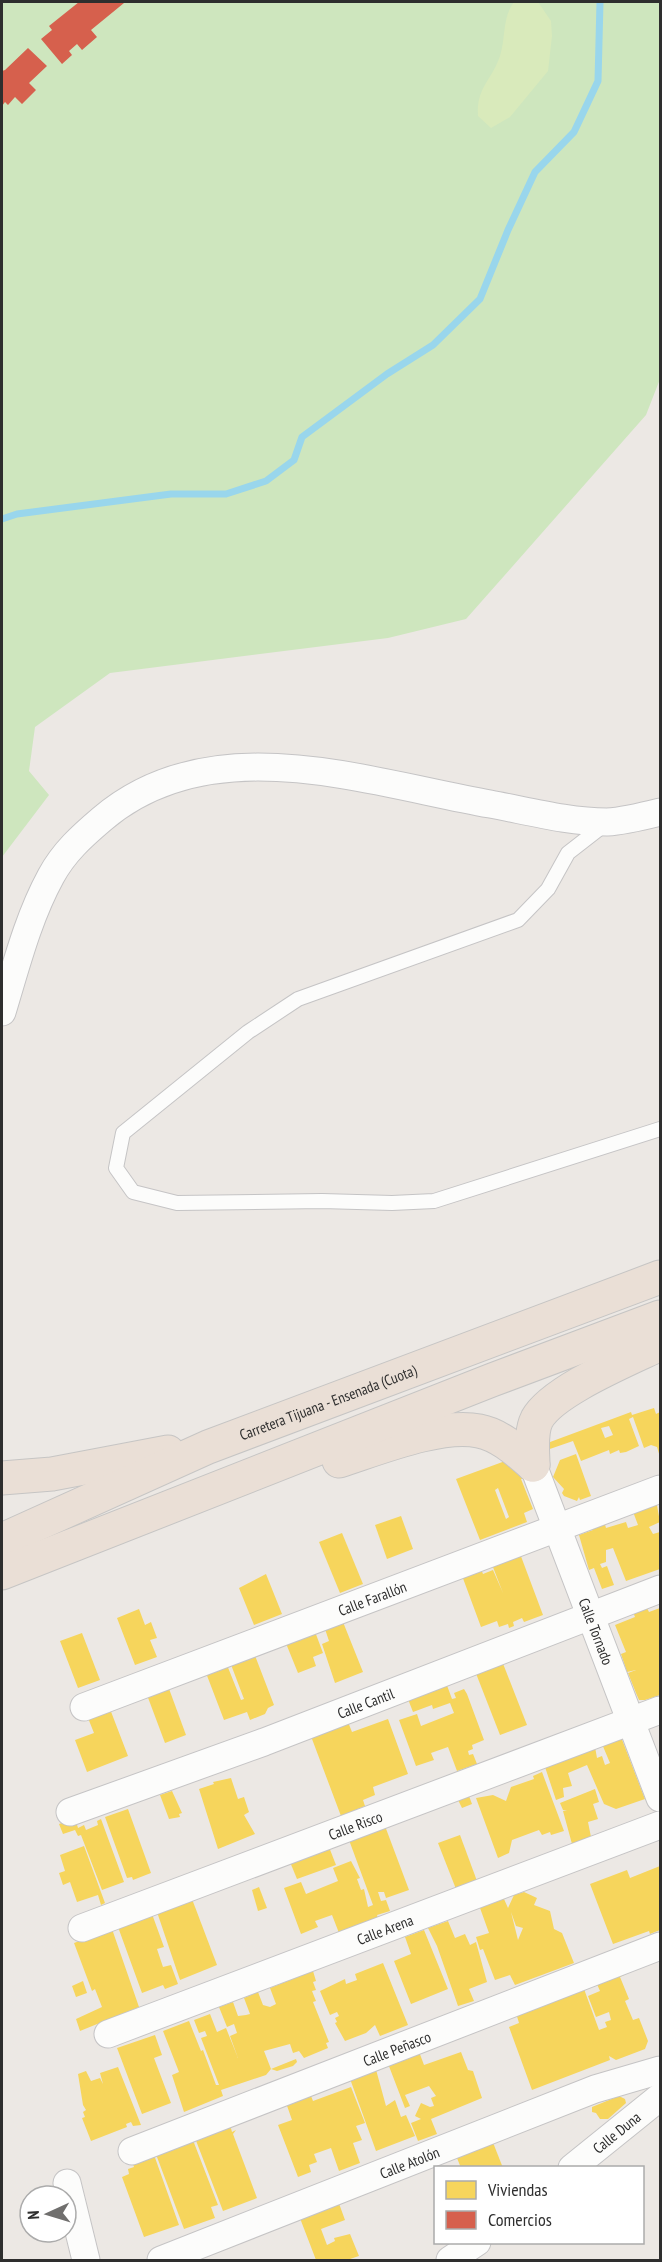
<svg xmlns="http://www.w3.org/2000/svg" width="662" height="2262" font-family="'PT Sans Narrow',sans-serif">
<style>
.green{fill:#cee6be}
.pitch{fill:#d9eabb}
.homes{fill:#f6d55c;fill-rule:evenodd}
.shops{fill:#d6604d}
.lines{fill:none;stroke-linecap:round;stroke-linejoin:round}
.stream{stroke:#99d6ec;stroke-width:7}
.service-casing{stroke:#c5c4c5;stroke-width:16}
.minor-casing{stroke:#c5c4c5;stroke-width:29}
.motorway-casing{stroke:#c6c5c4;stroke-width:35}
.service{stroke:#fcfcfb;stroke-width:14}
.minor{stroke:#fcfcfb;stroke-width:27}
.motorway{stroke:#eadfd6;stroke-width:33}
.labels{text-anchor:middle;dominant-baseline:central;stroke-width:6;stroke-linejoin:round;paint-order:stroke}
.street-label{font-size:15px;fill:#2e2e2e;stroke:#fff}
</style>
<rect width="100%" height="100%" fill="#ece8e4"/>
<polygon class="green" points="2,2 660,2 660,379 646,415 466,619 388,638 110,673 35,727 29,771 49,795 2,857"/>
<path class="pitch" d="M514,2h24l13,19 1,15 -4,35 -38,46 -19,11 -13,-12c-2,-28 14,-36 22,-60 6,-19 2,-38 14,-54z"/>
<g class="homes">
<path d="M654,1408l2,6 4,-2v45l-3,-10 -6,-2 -7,3 -11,-31 -4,2 10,27 -13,6 -6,1 -1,-3 -9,4 -1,-4 -28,11 -8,-20 -29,10 -2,-6 89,-33 1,3zM609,1426l4,9 -8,3 -4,-10z"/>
<polygon points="576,1454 591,1496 580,1500 579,1497 577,1501 564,1496 562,1493 564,1489 553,1477 560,1460"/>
<path d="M516,1457l8,21 -3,1 12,30 -9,4 3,9 -47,18 -24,-61zM498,1488l11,29 -3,2 -11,-29z"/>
<polygon points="656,1500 660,1522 649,1527 653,1534 660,1532 660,1569 626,1581 613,1548 606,1550 606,1562 600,1564 602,1568 607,1566 614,1585 602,1589 594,1568 589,1570 579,1535 593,1530 592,1526 604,1521 606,1528 626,1522 628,1528 638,1525 632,1509"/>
<polygon points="401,1516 413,1549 387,1559 375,1525"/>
<polygon points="342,1533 363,1584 340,1593 319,1542"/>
<polygon points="519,1551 543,1615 524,1622 522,1618 513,1622 514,1626 509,1628 508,1624 499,1627 497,1621 481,1627 461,1573 481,1569 483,1574 493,1570 503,1593 491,1562"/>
<polygon points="266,1574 282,1614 254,1625 239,1588"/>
<polygon points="645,1604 649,1612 660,1608 660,1695 645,1700 639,1700 636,1693 628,1673 636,1670 627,1672 621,1654 626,1652 615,1625 635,1617 633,1612"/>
<polygon points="139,1609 145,1625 151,1622 157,1638 150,1640 157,1657 135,1665 117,1618"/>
<polygon points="343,1622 363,1672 335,1683 322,1644 329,1641 325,1629"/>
<polygon points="314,1629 323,1653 313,1657 316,1666 298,1673 285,1641"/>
<polygon points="82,1633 100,1680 78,1688 60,1641"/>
<polygon points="254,1653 274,1705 268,1708 265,1714 250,1720 247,1712 224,1720 206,1673 227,1665 241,1700 244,1699 230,1662"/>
<polygon points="502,1661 527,1725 500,1735 475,1671"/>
<polygon points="445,1680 452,1699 456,1698 454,1693 464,1689 467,1694 484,1740 472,1745 473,1749 468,1751 469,1755 473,1754 477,1764 457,1771 448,1747 431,1753 434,1760 416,1766 399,1720 417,1714 421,1726 454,1713 450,1703 433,1709 432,1705 413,1712 406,1694"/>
<polygon points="168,1686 186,1735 165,1743 147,1695"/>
<polygon points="110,1709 128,1756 87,1772 75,1740 94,1733 88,1718"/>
<polygon points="346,1717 352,1732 388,1719 408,1774 373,1787 375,1795 363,1800 365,1806 341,1816 309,1731"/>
<polygon points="621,1737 645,1799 616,1809 604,1804 587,1765 568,1773 572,1786 563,1788 564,1797 556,1800 545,1767 595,1747 597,1758 602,1756 605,1765 610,1763 602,1744"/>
<polygon points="542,1772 564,1831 551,1835 550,1832 542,1835 539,1830 512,1840 509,1853 498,1858 476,1798 493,1795 506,1801 511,1787 534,1779 533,1776"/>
<polygon points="231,1778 238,1799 244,1797 249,1812 244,1815 255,1834 218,1849 199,1789 214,1784 213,1782"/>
<polygon points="595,1789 599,1802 593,1804 598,1819 588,1822 591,1837 572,1844 563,1811 567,1810 563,1810 560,1803"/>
<polygon points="172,1791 182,1813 179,1814 180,1817 169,1819 160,1795"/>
<polygon points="469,1796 472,1804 462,1808 458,1800"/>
<polygon points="128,1809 151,1873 133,1880 132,1877 127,1878 105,1817"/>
<polygon points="75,1818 78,1828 84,1825 86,1830 98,1825 97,1821 101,1819 124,1882 102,1890 81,1835 78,1836 75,1830 63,1834 59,1824"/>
<polygon points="385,1826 409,1890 386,1898 384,1892 378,1892 381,1901 386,1900 390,1911 377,1915 378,1918 339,1933 332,1915 315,1921 318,1927 301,1934 284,1888 301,1882 306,1894 338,1881 333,1868 351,1861 360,1878 357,1879 361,1890 364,1889 368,1907 373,1905 349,1840"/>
<polygon points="460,1835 477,1881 456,1889 438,1843"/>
<polygon points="84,1846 105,1903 101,1905 98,1895 77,1902 70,1882 63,1885 59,1873 65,1871 60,1855"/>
<polygon points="329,1847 336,1865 297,1879 290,1862"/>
<polygon points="660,1866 660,1930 650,1934 649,1931 613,1944 590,1884 627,1870 630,1878"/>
<polygon points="259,1887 267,1908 258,1911 252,1890"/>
<path d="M524,1892l13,6 -3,7 16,6 4,18 8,4 12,30 -59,22 -5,-10 -15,5 -12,-31 -3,1 -4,-13 13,-4 -9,-25 24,-9 4,9 6,-13zM511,1912l5,14 7,2 -5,12z"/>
<polygon points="192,1899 217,1965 180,1980 157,1912"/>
<polygon points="152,1914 164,1947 157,1949 163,1967 171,1965 178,1984 165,1989 163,1985 142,1993 118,1927"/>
<polygon points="448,1921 455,1938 465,1934 470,1945 476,1942 487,1982 469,1989 474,2001 458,2006 437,1946 428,1928"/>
<polygon points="112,1929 139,2007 80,2031 76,2019 102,2007 95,1989 92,1991 74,1943"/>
<polygon points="424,1930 448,1989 411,2004 394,1961 411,1954 405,1937"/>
<polygon points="383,1963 408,2025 380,2036 375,2025 366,2033 345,2041 335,2023 337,2022 335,2018 339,2016 337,2012 330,2015 320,1991 345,1979 346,1984 357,1980 355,1974"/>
<polygon points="313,1971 316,1981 313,1982 316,1990 312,1991 316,2001 313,2002 329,2042 326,2043 328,2048 304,2058 299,2051 293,2053 290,2044 264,2051 271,2069 296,2059 297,2062 293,2066 277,2071 271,2069 266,2075 221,2090 223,2096 184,2112 172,2075 179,2072 163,2031 189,2021 201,2051 203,2050 216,2085 219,2085 201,2038 207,2036 205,2031 199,2033 194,2020 210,2014 217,2032 226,2028 238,2058 230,2036 237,2033 234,2024 227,2027 219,2007 233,2002 238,2016 246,2015 250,2014 244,1998 258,1992 263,2005 270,2007 276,2004 270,1988"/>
<polygon points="623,1972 624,1975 620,1977 629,1999 625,2001 633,2020 639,2018 648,2041 645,2049 616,2060 609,2056 610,2060 532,2090 509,2027 519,2023 516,2013 584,1989 599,2030 607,2027 605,2022 611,2020 609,2012 596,2017 588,1996 600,1991 596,1982"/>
<polygon points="83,1981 87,1993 76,1997 72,1986"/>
<polygon points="155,2035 162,2055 154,2058 171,2103 142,2114 117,2048"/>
<polygon points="418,2049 424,2065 461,2052 468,2070 473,2071 482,2098 431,2119 437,2134 418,2141 411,2123 421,2119 415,2116 421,2103 430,2107 434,2106 431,2098 436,2096 429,2086 405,2095 410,2106 405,2108 387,2061"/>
<polygon points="375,2066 386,2106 395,2100 401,2117 406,2115 415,2136 376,2151 349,2076"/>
<polygon points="118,2067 141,2125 133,2126 131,2122 126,2124 127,2127 91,2141 82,2118 85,2117 83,2112 86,2110 83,2105 78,2074 86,2071 91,2081 100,2078 103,2084 100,2073"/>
<polygon points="351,2087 365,2123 356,2126 362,2140 353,2143 360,2163 339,2171 331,2148 314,2154 317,2162 309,2165 311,2172 298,2177 278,2125 292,2120 285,2100 309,2091 313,2101"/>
<polygon points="619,2096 625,2099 626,2103 608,2119 600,2119 596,2113 592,2112 592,2107"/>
<polygon points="230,2125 232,2132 236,2130 233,2134 257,2198 223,2211 195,2138"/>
<polygon points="191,2135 218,2205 211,2207 215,2218 184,2229 154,2149"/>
<polygon points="492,2140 503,2168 461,2168 455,2153"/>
<polygon points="153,2152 179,2225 144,2237 122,2177 129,2174 128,2169 134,2167 132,2161"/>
<polygon points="337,2198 345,2220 321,2229 327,2245 335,2241 334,2238 350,2234 359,2256 347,2260 316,2260 298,2213"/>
</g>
<g class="shops">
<polygon points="79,2 124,3 91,30 97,37 82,50 77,44 69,51 72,55 62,64 41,39 52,30 49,26"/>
<polygon points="28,48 47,66 29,83 36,90 22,104 15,97 8,105 5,102 2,106 2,71 5,70"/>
</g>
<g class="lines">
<polyline class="stream" points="2,519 17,514 171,494 226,494 266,481 294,460 302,437 387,374 433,345 480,299 508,230 535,172 574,132 598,81 600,2"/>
<g class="service-casing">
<polyline id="service" points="604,825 568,853 548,889 518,920 298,999 248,1032 123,1133 116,1168 133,1192 177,1203 322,1201 392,1203 434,1201 660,1129"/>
</g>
<g class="minor-casing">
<g id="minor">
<path d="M2,1012c14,-46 26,-94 49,-136 13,-24 31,-40 51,-57 109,-93 264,-37 388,-15 38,7 79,18 117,18 17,-1 37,-6 53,-10"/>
<path id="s1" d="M533,1465l127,333"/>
<path id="s2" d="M84,1707l576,-218"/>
<path id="s3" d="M70,1812l194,-70 396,-153"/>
<path id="s4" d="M82,1928l578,-218"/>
<path id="s5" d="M108,2034l552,-209"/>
<path id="s6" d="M132,2151l528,-205"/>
<path id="s7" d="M572,2168l88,-71"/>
<polyline points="67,2183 86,2260"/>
<path id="s8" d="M161,2260l434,-171 65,-19"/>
<polyline points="450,2260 477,2242"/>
</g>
</g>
<g class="motorway-casing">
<g id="motorway">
<path d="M339,1461c38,-12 101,-38 140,-30 21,4 38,20 54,34"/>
<path d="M533,1465c0,-15 -3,-32 4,-46 16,-29 93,-60 123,-75"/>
<polyline points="2,1478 52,1474 168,1452"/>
<path id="s9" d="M2,1540l206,-93 452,-170"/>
<polyline points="2,1573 492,1380 660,1317"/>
</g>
</g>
<use href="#service" class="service"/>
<use href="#minor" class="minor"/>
<use href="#motorway" class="motorway"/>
</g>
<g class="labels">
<g class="street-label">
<text stroke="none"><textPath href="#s9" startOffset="354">Carretera Tijuana - Ensenada (Cuota)</textPath></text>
<text stroke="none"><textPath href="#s2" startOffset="308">Calle Farallón</textPath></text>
<text stroke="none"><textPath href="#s1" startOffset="178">Calle Tornado</textPath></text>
<text stroke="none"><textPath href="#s3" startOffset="315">Calle Cantil</textPath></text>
<text stroke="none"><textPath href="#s4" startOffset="292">Calle Risco</textPath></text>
<text stroke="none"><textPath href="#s5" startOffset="296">Calle Arena</textPath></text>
<text stroke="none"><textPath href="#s6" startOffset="284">Calle Peñasco</textPath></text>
<text stroke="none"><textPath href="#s7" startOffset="57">Calle Duna</textPath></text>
<text stroke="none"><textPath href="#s8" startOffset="267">Calle Atolón</textPath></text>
</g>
</g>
<rect width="662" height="2262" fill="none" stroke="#2e2e2e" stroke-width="6"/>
<rect x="434" y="2166" width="210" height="78" fill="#ffffff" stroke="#ababab" stroke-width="1.5"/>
<rect x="446" y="2181" width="30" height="18" fill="#f6d55c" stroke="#ababab" stroke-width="1.5"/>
<text x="488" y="2196" font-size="18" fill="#2e2e2e">Viviendas</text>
<rect x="446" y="2211" width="30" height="18" fill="#d6604d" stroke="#ababab" stroke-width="1.5"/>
<text x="488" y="2226" font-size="18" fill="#2e2e2e">Comercios</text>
<g transform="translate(48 2214) rotate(266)"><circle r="28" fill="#ffffff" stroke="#ababab" stroke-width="1.5"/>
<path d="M0-4.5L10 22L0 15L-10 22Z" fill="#706f6e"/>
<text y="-9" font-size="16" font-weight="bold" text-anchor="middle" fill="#2e2e2e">N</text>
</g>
</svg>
